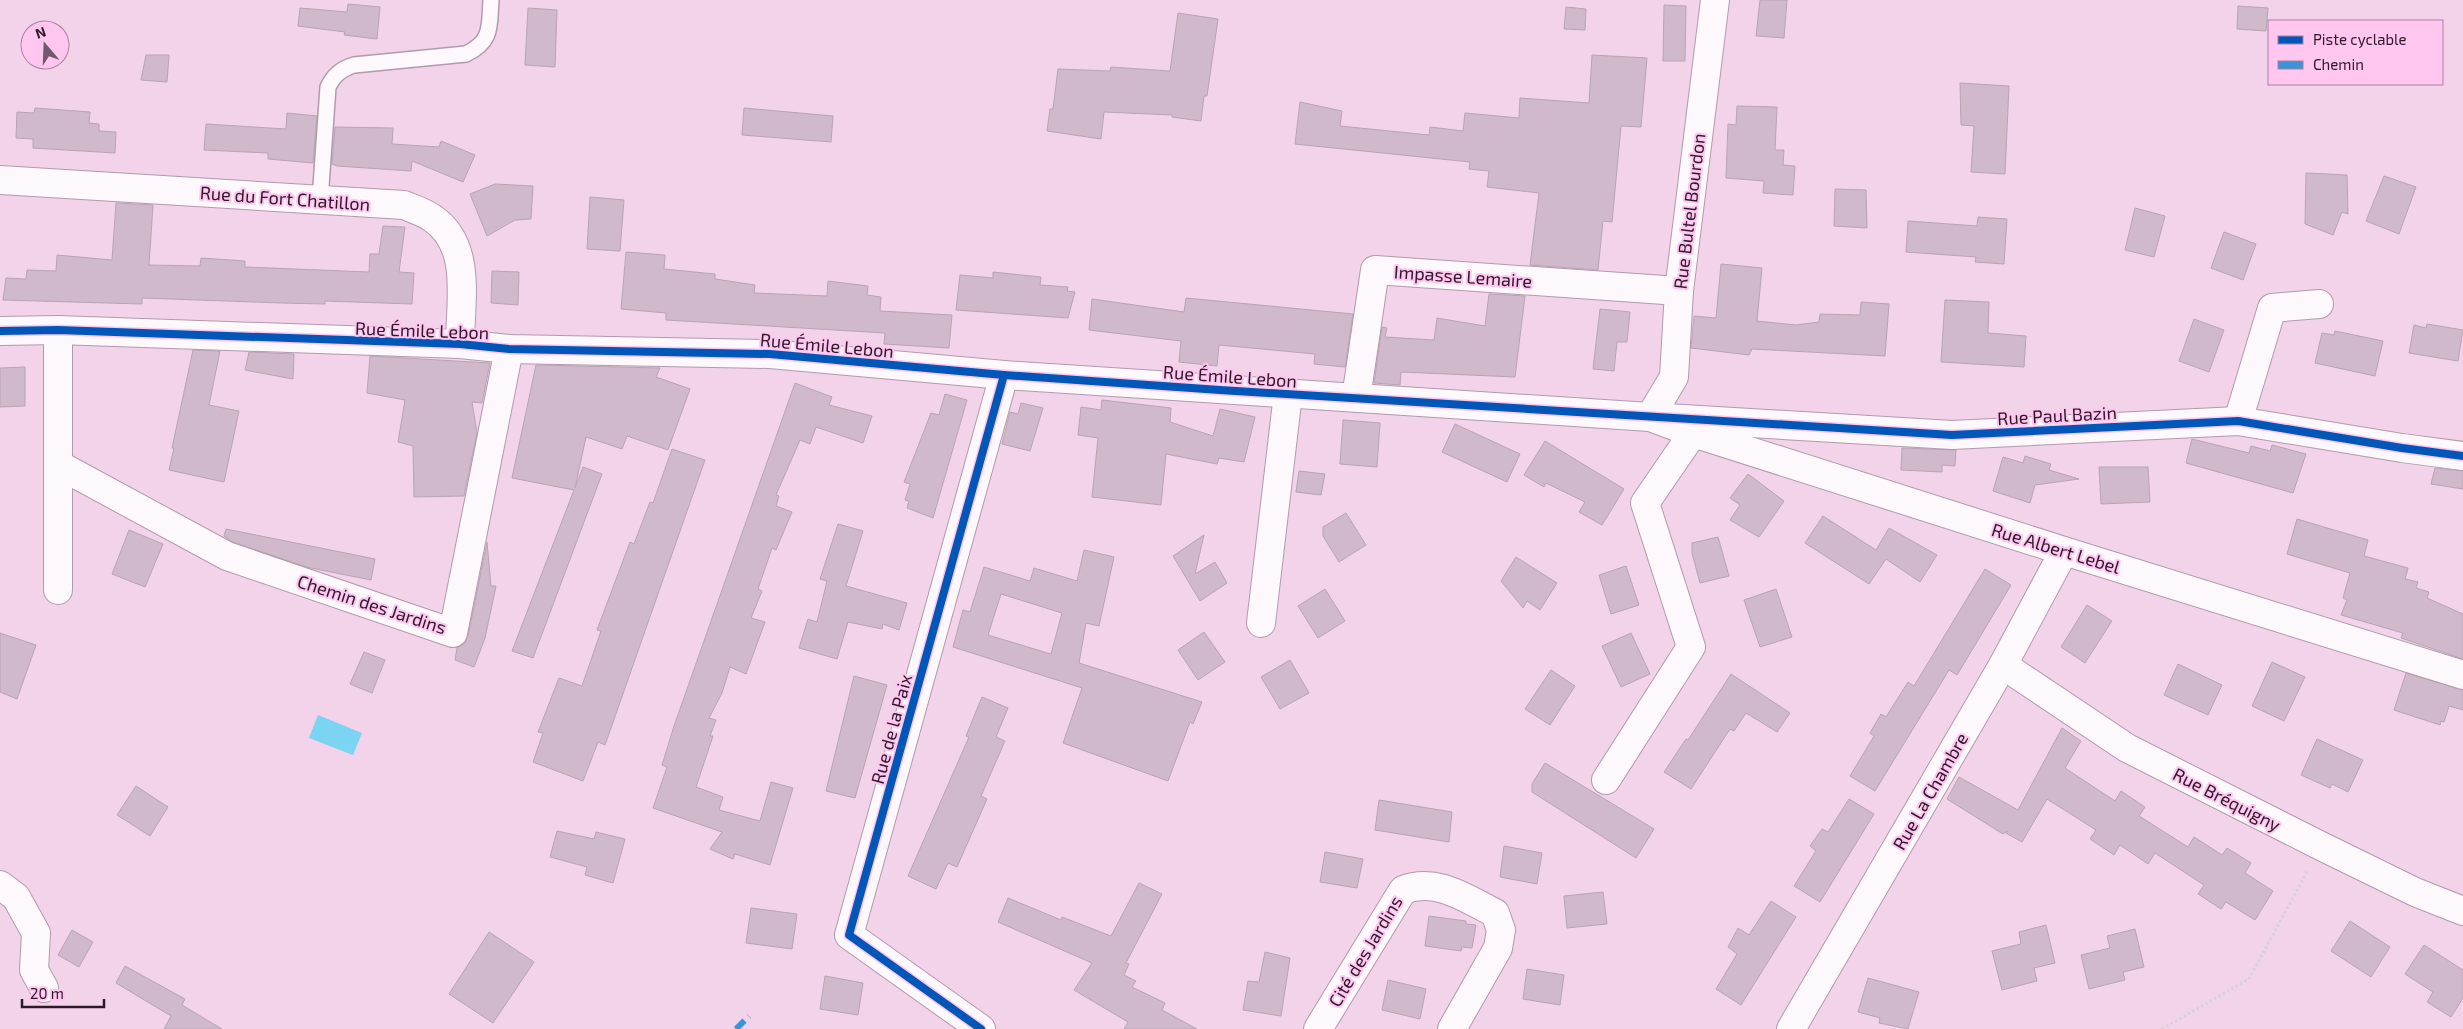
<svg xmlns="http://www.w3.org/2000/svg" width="2463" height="1029" font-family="'Exo 2',sans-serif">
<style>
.water{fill:#7ad4f2}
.building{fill:#d0b9cb;stroke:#baa3b4;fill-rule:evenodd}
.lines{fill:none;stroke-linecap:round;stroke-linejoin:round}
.service-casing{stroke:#b29aac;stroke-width:18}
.minor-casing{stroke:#b29aac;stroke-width:30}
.tertiary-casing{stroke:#b29aac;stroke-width:30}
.path{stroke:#dad0d7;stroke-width:3;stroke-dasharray:2.5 2.5;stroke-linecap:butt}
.service{stroke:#fdf8fc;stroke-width:15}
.minor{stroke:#fdf8fc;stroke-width:28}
.tertiary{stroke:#fdf8fc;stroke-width:28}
.quiet{stroke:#3c93d6;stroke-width:6;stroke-dasharray:12 6;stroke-linecap:butt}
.cycleway-casing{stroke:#ffc6f0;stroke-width:11}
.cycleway{stroke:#0057b8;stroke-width:8}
.labels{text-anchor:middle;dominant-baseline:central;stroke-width:4;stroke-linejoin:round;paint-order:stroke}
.street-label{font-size:18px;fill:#2d1929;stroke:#ffc6f0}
</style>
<rect width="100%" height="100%" fill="#f2d3ea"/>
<polygon class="water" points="318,715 362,733 353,755 309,738"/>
<g class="building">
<polygon points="1760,0 1787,0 1784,38 1756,36"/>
<polygon points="348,4 380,7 377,39 344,35 345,32 298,26 300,8 347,12"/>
<polygon points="1664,5 1686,6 1685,61 1663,61"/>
<polygon points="2238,6 2268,8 2266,31 2237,29"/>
<polygon points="1566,7 1586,9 1585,30 1564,29"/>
<polygon points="528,8 557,10 555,67 525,65"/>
<polygon points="1178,13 1218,19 1207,96 1204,96 1201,121 1172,117 1172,115 1104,112 1101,139 1047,131 1050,109 1053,109 1058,69 1110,71 1111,67 1170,71"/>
<polygon points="146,55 169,55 167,82 141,80"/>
<polygon points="1592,55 1647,58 1641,127 1621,126 1612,222 1603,221 1598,270 1530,265 1539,193 1487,187 1489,171 1469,169 1470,162 1295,144 1300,102 1342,111 1340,126 1429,135 1430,127 1463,131 1465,113 1519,118 1520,98 1589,103"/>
<polygon points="1960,83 2009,86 2005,174 1971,172 1974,126 1961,125"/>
<polygon points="1737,106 1777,107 1775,150 1784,150 1783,165 1795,166 1793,195 1763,193 1764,181 1726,178 1728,124 1736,125"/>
<polygon points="35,108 90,112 89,123 99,124 99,131 116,132 115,153 33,148 33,139 16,138 17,112 34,113"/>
<polygon points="744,108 833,116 831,142 742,135"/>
<polygon points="287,113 317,116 313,163 268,159 268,153 204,150 206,124 286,129"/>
<polygon points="335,127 393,128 392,144 439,147 441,141 475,155 463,182 412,161 411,171 337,166 332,164"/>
<polygon points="2306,173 2347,175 2348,214 2342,212 2333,235 2305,224"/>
<polygon points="2384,176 2416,187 2399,234 2366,221"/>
<polygon points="495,184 533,186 531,219 515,220 487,236 470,194"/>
<polygon points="1835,189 1866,190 1867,228 1834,226"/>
<polygon points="590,197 624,200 620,251 587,249"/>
<polygon points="116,203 153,205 149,265 200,266 201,258 245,261 245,267 369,272 370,254 379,254 383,226 405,227 399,272 414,273 412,304 325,301 325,304 281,303 142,298 142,304 3,300 6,278 26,279 27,270 56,271 57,255 112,260"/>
<polygon points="2135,208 2165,216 2154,257 2125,250"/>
<polygon points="1978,217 2007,219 2004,264 1975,262 1976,257 1906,252 1908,221 1977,226"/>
<polygon points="2224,232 2256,244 2243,280 2211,268"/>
<polygon points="626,252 665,255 664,269 715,274 715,279 755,285 754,293 827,296 828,281 868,286 867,295 881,297 880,311 952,315 949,348 884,344 885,333 666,320 666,313 621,309"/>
<polygon points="1721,264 1762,268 1757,321 1796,325 1819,322 1820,314 1860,315 1861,302 1889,304 1885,356 1752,349 1749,355 1691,348 1694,316 1716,318"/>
<polygon points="492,271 519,272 518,305 491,303"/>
<polygon points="993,272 1041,277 1040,285 1068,287 1067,291 1075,292 1068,318 956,310 960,275 993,278"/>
<polygon points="1489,294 1525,296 1515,377 1401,372 1400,385 1374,383 1382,327 1387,328 1385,337 1434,340 1437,318 1485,326"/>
<polygon points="1186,298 1353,314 1345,367 1314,364 1315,354 1219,345 1217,366 1179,362 1181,341 1089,330 1092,299 1184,312"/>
<polygon points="1945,300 1989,302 1988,333 2026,336 2024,367 1941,362"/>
<polygon points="1600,309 1630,312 1627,342 1617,342 1614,371 1593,369"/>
<polygon points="2194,319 2224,330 2209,372 2179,361"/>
<polygon points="2427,324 2463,330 2458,361 2409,353 2414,325 2426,328"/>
<polygon points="2335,331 2383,341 2375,376 2315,363 2322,333 2334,335"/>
<polygon points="193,350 220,351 209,405 239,411 224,482 169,470 174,448 172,448"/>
<polygon points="249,352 294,354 293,379 245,370"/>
<polygon points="370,356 490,363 482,403 472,402 477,433 464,496 414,497 413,446 398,442 405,400 367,393"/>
<polygon points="536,365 660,368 656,377 690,389 668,450 627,436 622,449 586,437 575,488 583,467 602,474 533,658 512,651 574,490 512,478"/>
<polygon points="25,367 25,406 0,407 0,368"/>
<polygon points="795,383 832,397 829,405 872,416 863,443 816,427 810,444 800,440 776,495 779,496 776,506 792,512 776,550 772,548 758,589 762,591 751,618 765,622 746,674 730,667 722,693 709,718 716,720 710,736 713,736 696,787 723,797 719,810 760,821 771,782 793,788 770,865 735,854 733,859 710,849 722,832 653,808 667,767 662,765 674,726"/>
<polygon points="945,394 967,400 933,518 907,508 909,501 905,500 910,484 904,482 931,413 939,415"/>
<polygon points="1102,400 1171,408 1170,422 1213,436 1220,409 1255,417 1244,462 1219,458 1217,464 1166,454 1161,505 1092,497 1098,438 1078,435 1081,407 1101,410"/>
<polygon points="1021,403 1043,408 1030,451 1002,444 1010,412 1018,414"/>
<polygon points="1343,420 1380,423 1377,467 1340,464"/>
<polygon points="1455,424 1520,454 1507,482 1442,452"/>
<polygon points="2192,439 2249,453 2251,446 2270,451 2272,445 2306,454 2293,493 2186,463"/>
<polygon points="1545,441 1624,489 1602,525 1579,512 1585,502 1546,483 1544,487 1524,475"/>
<polygon points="1902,448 1956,450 1955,466 1942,465 1942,472 1901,470"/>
<polygon points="672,449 705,460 605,745 598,742 583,781 533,762 543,733 538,732 559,678 582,686 601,631 597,630 630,542 634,544 650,502 653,503"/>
<polygon points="2025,456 2051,464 2049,470 2079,479 2035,485 2030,503 1993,491 2003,457 2023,463"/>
<polygon points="2099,467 2148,467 2150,502 2101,504"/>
<polygon points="2435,468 2463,471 2463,489 2431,484"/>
<polygon points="1299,471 1325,474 1321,495 1296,492"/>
<polygon points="1748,474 1784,501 1759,537 1730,520 1740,505 1730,498"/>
<polygon points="1346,513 1366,545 1339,562 1323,536 1323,527"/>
<polygon points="1823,516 1876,550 1889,528 1937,555 1920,582 1886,559 1869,584 1805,543"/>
<polygon points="2297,519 2368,540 2364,556 2408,568 2405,579 2418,582 2416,588 2429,592 2427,598 2463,614 2463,659 2401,638 2403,633 2341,615 2347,600 2343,598 2350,573 2287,554"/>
<polygon points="838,524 863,531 846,586 907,603 899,630 883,624 882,629 848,622 837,659 799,648 808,619 817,622 827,581 820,579"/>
<polygon points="226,529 375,559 371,580 306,567 233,542 224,536"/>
<polygon points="129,530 163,544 145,587 112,574"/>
<polygon points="1204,535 1195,574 1215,562 1227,583 1200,601 1173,556"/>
<polygon points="1718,537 1729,576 1700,583 1692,553 1692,543"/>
<polygon points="487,542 491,586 496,586 485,638 474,667 455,660 457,648 465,643 468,636"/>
<path d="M1084,550l30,7 -15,69 -13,-3 -7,40 123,39 -9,22 -3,-2 -22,59 -105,-38 19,-55 -129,-41 10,-37 7,2 14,-45 46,14 4,-13 43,13zM1001,594l61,19 -11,41 -63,-19z"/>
<polygon points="1516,557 1557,583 1540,610 1527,601 1523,608 1501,581"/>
<polygon points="1626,566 1639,605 1611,614 1599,575"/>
<polygon points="1985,569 2011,585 1957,675 1949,670 1875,791 1850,776 1874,736 1870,733 1881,714 1886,717 1908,682 1914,686"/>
<polygon points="1325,589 1345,621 1318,638 1298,606"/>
<polygon points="1776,589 1792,637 1760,647 1744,600"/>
<polygon points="2087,605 2112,621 2085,663 2061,647"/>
<polygon points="1204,632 1225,662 1198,680 1178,650"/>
<polygon points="0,633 36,645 17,699 0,692"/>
<polygon points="1631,633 1650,674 1621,687 1602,646"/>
<polygon points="364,652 385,660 372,693 350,684"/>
<polygon points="1290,660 1309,693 1280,709 1261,677"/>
<polygon points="2272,662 2305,677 2284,721 2252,706"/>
<polygon points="2178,664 2222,685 2208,715 2164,695"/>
<polygon points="1551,670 1575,686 1550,725 1525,709"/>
<polygon points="2406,673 2463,690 2463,710 2449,706 2444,722 2441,721 2440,725 2394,710"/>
<polygon points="1731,674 1790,713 1777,732 1746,713 1734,731 1730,729 1691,789 1664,772 1686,739 1688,740"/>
<polygon points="854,676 887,685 855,798 826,791"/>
<polygon points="982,697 1008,708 996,737 1005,741 981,796 987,799 957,867 948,863 936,889 908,876 969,737 966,736"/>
<polygon points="2062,728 2081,741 2065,768 2115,801 2121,791 2145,807 2139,816 2188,847 2194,837 2222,855 2227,848 2251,863 2245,873 2273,891 2255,920 2226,902 2221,909 2198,894 2204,885 2155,853 2148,864 2120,845 2114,855 2090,839 2096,830 2047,799 2022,842 2006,833 2007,831 2003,834 1947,799 1959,777 2018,810"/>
<polygon points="2317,739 2363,760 2348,792 2332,784 2330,788 2301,775"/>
<polygon points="1545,763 1654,829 1636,858 1532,792 1532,784"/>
<polygon points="136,786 168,807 150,836 117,815"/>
<polygon points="1849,799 1874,814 1820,902 1794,886 1816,851 1810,846 1822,829 1828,832"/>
<polygon points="1379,800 1452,812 1449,842 1375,830"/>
<polygon points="557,831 594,839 596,832 625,839 613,883 585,875 587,867 550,857"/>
<polygon points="1504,846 1542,853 1537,884 1500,877"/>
<polygon points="1325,852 1363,859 1357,888 1320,882"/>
<polygon points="1139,883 1162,894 1126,963 1129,964 1124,975 1136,981 1132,987 1165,1003 1162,1010 1197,1029 1124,1029 1128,1022 1074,990 1092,963 998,922 1008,898 1061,920 1062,917 1111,936"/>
<polygon points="1603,892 1607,924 1567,928 1564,896"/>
<polygon points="1771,901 1796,917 1741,1005 1716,989 1737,954 1728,947 1738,928 1749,935"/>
<polygon points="751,908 797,914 792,949 746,943"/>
<polygon points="1429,916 1466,921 1466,924 1476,925 1472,948 1462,947 1461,951 1425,946"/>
<polygon points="2350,921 2390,947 2371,977 2331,951"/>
<polygon points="2046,925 2055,963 2034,968 2037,981 2002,990 1992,951 2021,944 2019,932"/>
<polygon points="2135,929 2144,967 2123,972 2125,980 2089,989 2081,955 2110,948 2107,936"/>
<polygon points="72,930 93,942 79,967 58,955"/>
<polygon points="489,932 534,962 493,1023 449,994"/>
<polygon points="2424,945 2463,970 2463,998 2451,1017 2427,1002 2433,992 2405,974"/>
<polygon points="1265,952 1290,958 1281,1016 1243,1010 1248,981 1259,982"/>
<polygon points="125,966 185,999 182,1005 222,1029 164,1029 171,1016 116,983"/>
<polygon points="1527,969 1564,975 1560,1005 1523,999"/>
<polygon points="825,976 863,983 858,1015 820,1009"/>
<polygon points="1868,978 1919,992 1908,1029 1879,1023 1880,1018 1858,1012"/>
<polygon points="1388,980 1426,989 1420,1019 1382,1010"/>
</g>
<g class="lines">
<g class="service-casing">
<path id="service" d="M320,200l8,-113c6,-12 13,-18 26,-22l112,-11c27,-13 23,-28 25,-54"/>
</g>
<g class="minor-casing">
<g id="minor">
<polyline points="1715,0 1679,291 1674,377 1650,417 1952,435 2238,421 2402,448 2463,456"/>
<path d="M0,180l404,25c9,4 20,7 28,13 41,27 28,85 28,126"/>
<polyline points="1356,398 1375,270 1679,291"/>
<polyline points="2238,421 2272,308 2319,304"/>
<polyline points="59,465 227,556 453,633 509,349"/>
<polyline points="58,590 58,330"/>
<polyline points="1261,623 1288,394"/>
<polyline points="2003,665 2127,748 2321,846 2415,892 2463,911"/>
<polyline points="1606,780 1691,647 1645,503 1693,433"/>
<polyline points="0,885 16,897 36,933 34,970 44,988"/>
<polyline points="981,1029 849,935 1004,375"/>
<path d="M1318,1029l85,-139c33,-13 62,8 92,23l6,17 -3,18 -46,81"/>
<polyline points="1791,1029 2003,665 2064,551"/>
</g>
</g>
<g class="tertiary-casing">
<polyline id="tertiary" points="0,331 58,330 460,344 509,349 770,354 1004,375 1650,417 1693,433 2064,551 2463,675"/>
</g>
<polyline class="path" points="2162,1029 2249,979 2308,870"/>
<use href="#service" class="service"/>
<use href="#minor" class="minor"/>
<use href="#tertiary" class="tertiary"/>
<polyline class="quiet" points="736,1029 749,1016"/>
<g class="cycleway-casing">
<g id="cycleway">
<polyline points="0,331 58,330 460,344 509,349 770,354 1004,375 1220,390 1952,435 2238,421 2402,448 2463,456"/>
<polyline points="981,1029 849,935 1004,375"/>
</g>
</g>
<use href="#cycleway" class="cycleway"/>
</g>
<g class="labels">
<g class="street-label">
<text transform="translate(285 198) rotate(4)">Rue du Fort Chatillon</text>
<text transform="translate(1689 211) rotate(-83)">Rue Bultel Bourdon</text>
<text transform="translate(1463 276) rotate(4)">Impasse Lemaire</text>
<text transform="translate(422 330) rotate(2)">Rue Émile Lebon</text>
<text transform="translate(827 345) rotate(5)">Rue Émile Lebon</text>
<text transform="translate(1230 376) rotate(4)">Rue Émile Lebon</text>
<text transform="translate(2057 415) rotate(-3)">Rue Paul Bazin</text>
<text transform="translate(2056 548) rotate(17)">Rue Albert Lebel</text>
<text transform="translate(372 604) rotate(18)">Chemin des Jardins</text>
<text transform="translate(891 729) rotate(-75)">Rue de la Paix</text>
<text transform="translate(1930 791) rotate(-60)">Rue La Chambre</text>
<text transform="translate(2227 799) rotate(27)">Rue Bréquigny</text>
<text transform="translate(1365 951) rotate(-59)">Cité des Jardins</text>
</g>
</g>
<rect x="2268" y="20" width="175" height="65" fill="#ffc6f0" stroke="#ab81a0"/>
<rect x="2278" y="36" width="25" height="8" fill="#0057b8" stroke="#ab81a0"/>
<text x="2313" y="45" font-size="15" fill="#2d1929">Piste cyclable</text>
<rect x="2278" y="61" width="25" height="8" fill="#3c93d6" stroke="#ab81a0"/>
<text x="2313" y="70" font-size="15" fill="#2d1929">Chemin</text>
<g transform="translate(45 45) rotate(341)"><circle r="24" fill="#ffc6f0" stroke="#ab81a0"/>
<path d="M0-4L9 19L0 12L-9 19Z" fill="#725a6d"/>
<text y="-8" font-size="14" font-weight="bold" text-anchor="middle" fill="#2d1929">N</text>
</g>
<path d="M22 999v8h82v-8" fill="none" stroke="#2d1929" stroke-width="2.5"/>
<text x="30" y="999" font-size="15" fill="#2d1929" stroke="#ffc6f0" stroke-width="4" paint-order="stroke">20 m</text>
</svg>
